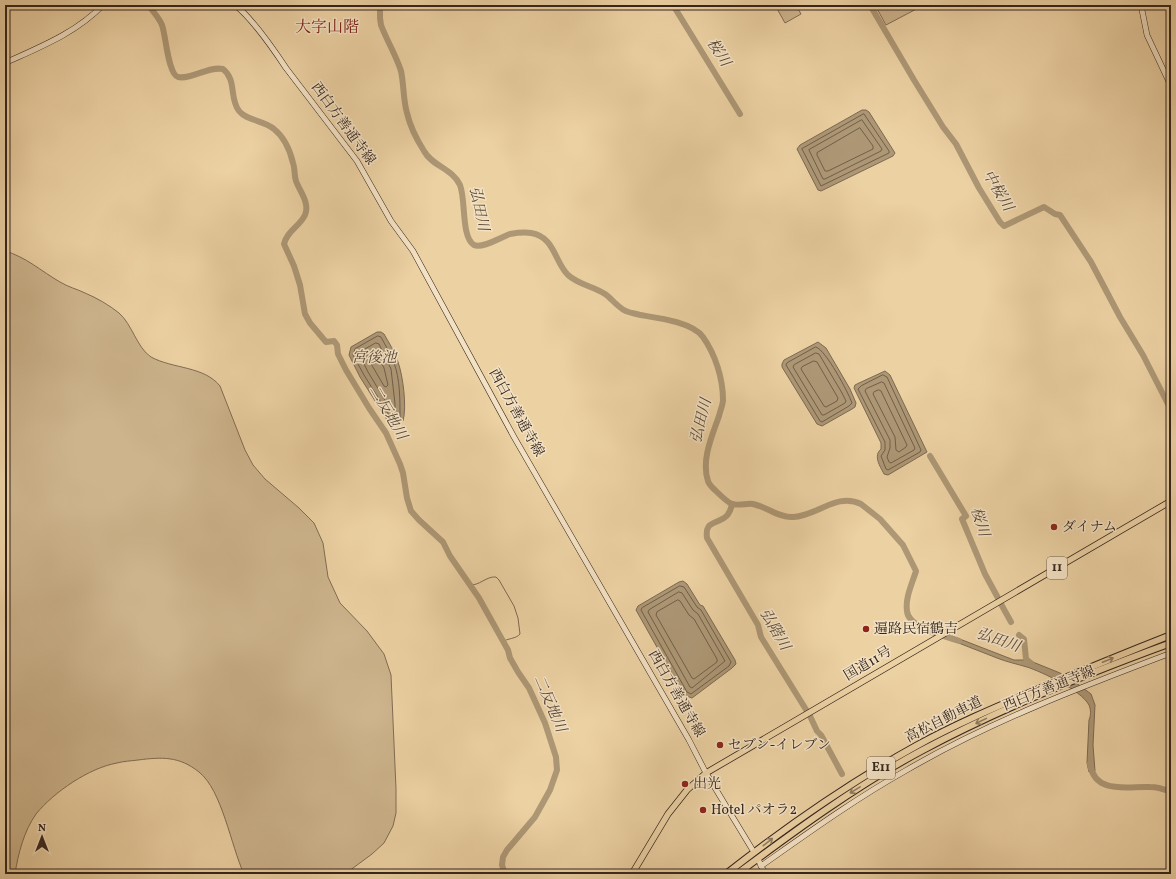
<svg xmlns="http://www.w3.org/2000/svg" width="1176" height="879" font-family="Vollkorn,'Noto Serif JP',serif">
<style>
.green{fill:#cdb48c;stroke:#806c54}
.water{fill:#ad9775;stroke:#7d6952}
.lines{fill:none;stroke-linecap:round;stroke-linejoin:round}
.shore{stroke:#705e49;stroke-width:1}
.stream{stroke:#7d6952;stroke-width:1}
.river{stroke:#ad9775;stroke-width:6}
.tertiary-casing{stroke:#62503e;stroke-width:6}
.secondary-casing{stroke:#34251d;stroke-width:6}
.trunk-casing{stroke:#34251d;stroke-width:7}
.motorway-casing{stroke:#34251d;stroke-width:8}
.tertiary{stroke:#f3e1c3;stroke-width:4.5}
.secondary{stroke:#f3e1c3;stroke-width:5}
.trunk{stroke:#ecd1a3;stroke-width:5.5}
.motorway{stroke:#ecd1a3;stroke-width:6}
.oneway{stroke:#907b60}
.poi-dot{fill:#8f2418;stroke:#f3e1c3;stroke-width:1.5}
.labels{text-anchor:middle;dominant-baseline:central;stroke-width:3;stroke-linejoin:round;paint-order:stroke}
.shield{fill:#f3e1c3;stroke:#6d5d4f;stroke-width:1}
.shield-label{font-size:13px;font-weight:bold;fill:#34251d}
.street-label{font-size:14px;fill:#34251d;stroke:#f3e1c3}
.poi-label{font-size:14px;fill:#34251d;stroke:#f3e1c3;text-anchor:start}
.water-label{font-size:15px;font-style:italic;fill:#584737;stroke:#f3e1c3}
.quarter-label{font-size:16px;fill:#7a1f14;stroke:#f3e1c3}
</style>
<rect width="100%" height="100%" fill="#ecd1a3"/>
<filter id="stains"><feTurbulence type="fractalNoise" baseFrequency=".005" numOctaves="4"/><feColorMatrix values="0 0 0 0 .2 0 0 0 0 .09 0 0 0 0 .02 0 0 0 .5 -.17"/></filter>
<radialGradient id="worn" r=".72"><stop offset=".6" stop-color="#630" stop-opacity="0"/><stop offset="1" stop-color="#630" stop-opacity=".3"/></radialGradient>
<g class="green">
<polygon points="775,5 796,5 801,14 785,23"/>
<polygon points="875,5 924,5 886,25"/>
<path d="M5,251c21,6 36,20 55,31 8,5 17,7 25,11 12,5 24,12 34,20 13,11 18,35 32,44 22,12 53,9 69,29l25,64 8,15 12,14 34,29 15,15 9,20 5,34 12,26 27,28 17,23 7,21 5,114v24l-3,13 -9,17 -12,11 -27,20h-101c-13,-28 -22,-84 -45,-102 -20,-16 -37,-15 -61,-12 -7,1 -14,1 -21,3 -28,5 -63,29 -81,51 -12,17 -18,40 -21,60h-10z"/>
</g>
<g class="water">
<polygon points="862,110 866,110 869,112 895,153 893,156 821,191 818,190 797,149 800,145"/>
<path d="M377,332h4l3,2c5,9 11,18 14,28 5,14 9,45 5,59l-8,4 -6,-2 -29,-46 -11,-22 2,-8z"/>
<polygon points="818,342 826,348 850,389 856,403 855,407 852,409 822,426 817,424 782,367 782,364 784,360"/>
<path d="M885,371l5,4 37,77 -39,23 -4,-1c-4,-8 -11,-18 -3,-25v-6l-27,-55 1,-3 4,-2z"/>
<polygon points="683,581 687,584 700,605 703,606 735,660 736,664 732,668 692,698 684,695 636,610 638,606 679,582"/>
<path d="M952,636l62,24h14l32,13 19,12 12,9 4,11 -2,40 2,26 -6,1 -2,-9 2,-43c2,-5 2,-10 0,-15 -8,-15 -47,-33 -62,-38 -10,-3 -20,-5 -30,-9 -15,-6 -31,-12 -46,-18z"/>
</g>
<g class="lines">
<g class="shore">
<polygon points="864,114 889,151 889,153 821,186 802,149"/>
<polygon points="862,120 882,149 881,151 825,179 823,179 809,150"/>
<polygon points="860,128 873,146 873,149 828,171 825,171 817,155 817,153"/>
<path d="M378,336l3,1c4,8 10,17 13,26 6,16 6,36 6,54l-6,4 -2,-1 -28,-45 -11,-20 2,-6z"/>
<polygon points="376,343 379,344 391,369 395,404 395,409 394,411 391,410 368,372 359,354 360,352"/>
<path d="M816,347c10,3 32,45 36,56l-3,3 -27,16 -2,-1 -34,-56 1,-2z"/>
<polygon points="374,351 376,352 384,368 388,385 386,387 384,386 367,357 368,355"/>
<polygon points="816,353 819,354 842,393 846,401 845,403 824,415 822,415 793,367 794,365"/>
<polygon points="814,361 817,362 838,398 837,401 826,407 824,406 801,369 802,367"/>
<polygon points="883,375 887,377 921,450 920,452 888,470 886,469 881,456 885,450 885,442 858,389 861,386"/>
<polygon points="882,382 884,383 915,448 914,450 891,463 889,462 887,457 890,448 890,440 865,391 866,389"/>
<polygon points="879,390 881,391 907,445 906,447 899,452 896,450 895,437 873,394 874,392"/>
<polygon points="680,586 684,587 697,607 701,610 731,662 729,666 691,694 687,692 641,610 642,608"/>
<polygon points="679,592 682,593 693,610 698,614 725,661 692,688 690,687 648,612 649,610"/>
<polygon points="678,600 680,601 689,615 694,619 717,659 717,662 694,679 692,678 656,615 657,612"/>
</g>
<path class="stream" d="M469,585c11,1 17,-9 27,-8l3,3 15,26 4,12 2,16c-4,5 -12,4 -18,8"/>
<g class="river">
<path d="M148,5c5,6 11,13 14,20 4,11 6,49 16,52 13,3 30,-11 45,-8 14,11 6,29 16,42 8,10 25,9 35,18 10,8 16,21 19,34 2,5 1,12 3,18 4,11 14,22 9,34 -5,11 -18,16 -21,29l10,22 6,19 5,29 5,9 16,19 8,-1 3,4 1,9 8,16 23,38 17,25 14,31 3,9 4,25 4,13 8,9 24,22 7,14 29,42 29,52 2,8 8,14 11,16 16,35 11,34 1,13 -7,20 -15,27 -28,33 -4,7 -1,8 3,9"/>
<path d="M380,5v13l1,7c6,16 15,30 20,46 3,14 2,28 6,42 3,13 10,27 17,38 8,15 29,18 36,34 6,15 1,52 14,60 8,4 27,-8 36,-11 6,-1 14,-2 21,-1 24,4 23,28 37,42 11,10 25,11 37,19 6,4 10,10 16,14 5,5 13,5 19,7 18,3 52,7 63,22 12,17 20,41 20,63 0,5 -3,11 -4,16 -7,20 -18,44 -11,65 1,4 5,7 8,10 4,4 11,11 16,13 7,2 15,-1 21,0 14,3 26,14 40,13 24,-1 44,-25 68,-13l19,15 23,26 13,26c-4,13 -11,27 -9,40 1,17 38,25 52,30"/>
<polyline points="673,5 740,114"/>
<polyline points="870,5 914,80 943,127 956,144 979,188 1000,222 1004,226 1044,207 1055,214 1060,215 1091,262 1120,317 1143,355 1171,410"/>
<polyline points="930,456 966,516 962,519 985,574 998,598"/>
<path d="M732,504c-1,5 -3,11 -8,14 -11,7 -19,4 -17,20l51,87 3,12 49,79 7,15 4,4 21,39"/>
<polyline points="1001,604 1011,622"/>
<polyline points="1019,635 1024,639 1026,659 1032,664 1032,665"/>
<path d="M1090,764c5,31 37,22 60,23 8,0 14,2 21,5"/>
</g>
<g class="tertiary-casing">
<polyline id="tertiary" points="761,866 766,874"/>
</g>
<g class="secondary-casing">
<g id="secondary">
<path d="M235,5c17,13 39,45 51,63l71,93 34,60 22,30 101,186 175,303 17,33 46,76"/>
<polyline points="1141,5 1147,35 1171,86"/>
<path d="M5,63c35,-16 71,-30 98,-58"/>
<path d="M759,861l2,5c47,-33 94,-67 144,-95 84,-49 176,-84 266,-118"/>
</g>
</g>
<g class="trunk-casing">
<polyline id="trunk" points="632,874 668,814 687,790 706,773 1171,501"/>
</g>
<g class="motorway-casing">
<g id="motorway">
<path d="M726,874c60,-47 123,-91 190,-128 38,-21 78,-38 118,-55 45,-19 91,-38 137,-56"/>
<path d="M737,874c59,-44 119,-88 184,-123 80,-43 165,-77 250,-108"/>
</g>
</g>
<use href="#tertiary" class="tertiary"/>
<use href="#secondary" class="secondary"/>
<use href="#trunk" class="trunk"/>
<use href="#motorway" class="motorway"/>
</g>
<defs><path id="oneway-shaft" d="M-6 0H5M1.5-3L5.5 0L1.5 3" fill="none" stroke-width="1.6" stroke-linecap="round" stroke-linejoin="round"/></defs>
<g class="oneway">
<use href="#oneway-shaft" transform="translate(1108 660) rotate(-22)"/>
<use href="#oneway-shaft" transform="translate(981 721) rotate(154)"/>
<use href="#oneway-shaft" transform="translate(855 790) rotate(149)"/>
<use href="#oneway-shaft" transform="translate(768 842) rotate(-38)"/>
</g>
<g class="poi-dot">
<circle cx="1054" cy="527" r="4"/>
<circle cx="866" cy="629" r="4"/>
<circle cx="720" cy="745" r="4"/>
<circle cx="685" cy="784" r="4"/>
<circle cx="703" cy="810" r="4"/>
</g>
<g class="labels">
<g class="shield">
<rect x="1047" y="557" width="20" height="22" rx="3"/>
<rect x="867" y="757" width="28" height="22" rx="3"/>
</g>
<g class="shield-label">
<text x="1057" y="568">11</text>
<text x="881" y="768">E11</text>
</g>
<g class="street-label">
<text transform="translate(343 124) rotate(54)">西白方善通寺線</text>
<text transform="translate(516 413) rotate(61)">西白方善通寺線</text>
<text transform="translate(868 664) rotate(-31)">国道11号</text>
<text transform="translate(1049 689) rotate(-22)">西白方善通寺線</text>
<text transform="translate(676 694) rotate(60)">西白方善通寺線</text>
<text transform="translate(944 720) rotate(-27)">高松自動車道</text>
</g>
<g class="poi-label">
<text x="1062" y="527">ダイナム</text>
<text x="874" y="629">遍路民宿鶴吉</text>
<text x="728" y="745">セブン-イレブン</text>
<text x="693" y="784">出光</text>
<text x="711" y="810">Hotel パオラ2</text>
</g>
<g class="water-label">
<text transform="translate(718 53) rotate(58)">桜川</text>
<text transform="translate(997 191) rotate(59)">中桜川</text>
<text transform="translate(478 209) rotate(78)">弘田川</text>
<text x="374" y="358">宮後池</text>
<text transform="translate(387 413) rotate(60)">二反地川</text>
<text transform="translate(702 421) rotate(-76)">弘田川</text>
<text transform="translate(979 522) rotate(73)">桜川</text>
<text transform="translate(774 630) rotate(60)">弘階川</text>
<text transform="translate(998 641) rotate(19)">弘田川</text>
<text transform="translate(549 704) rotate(67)">二反地川</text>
</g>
<g class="quarter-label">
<text x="327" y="28">大字山階</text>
</g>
</g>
<rect width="1176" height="879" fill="none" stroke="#ecd1a3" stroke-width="20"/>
<rect x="6" y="6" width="1164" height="867" fill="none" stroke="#34251d" stroke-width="2"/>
<rect x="10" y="10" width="1156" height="859" fill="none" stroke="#34251d"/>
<g transform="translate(42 837)" stroke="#f3e1c3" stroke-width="3" paint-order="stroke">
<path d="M0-3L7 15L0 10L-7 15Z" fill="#34251d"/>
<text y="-6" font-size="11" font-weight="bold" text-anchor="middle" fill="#34251d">N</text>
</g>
<rect width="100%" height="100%" filter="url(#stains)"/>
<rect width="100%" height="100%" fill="url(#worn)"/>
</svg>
